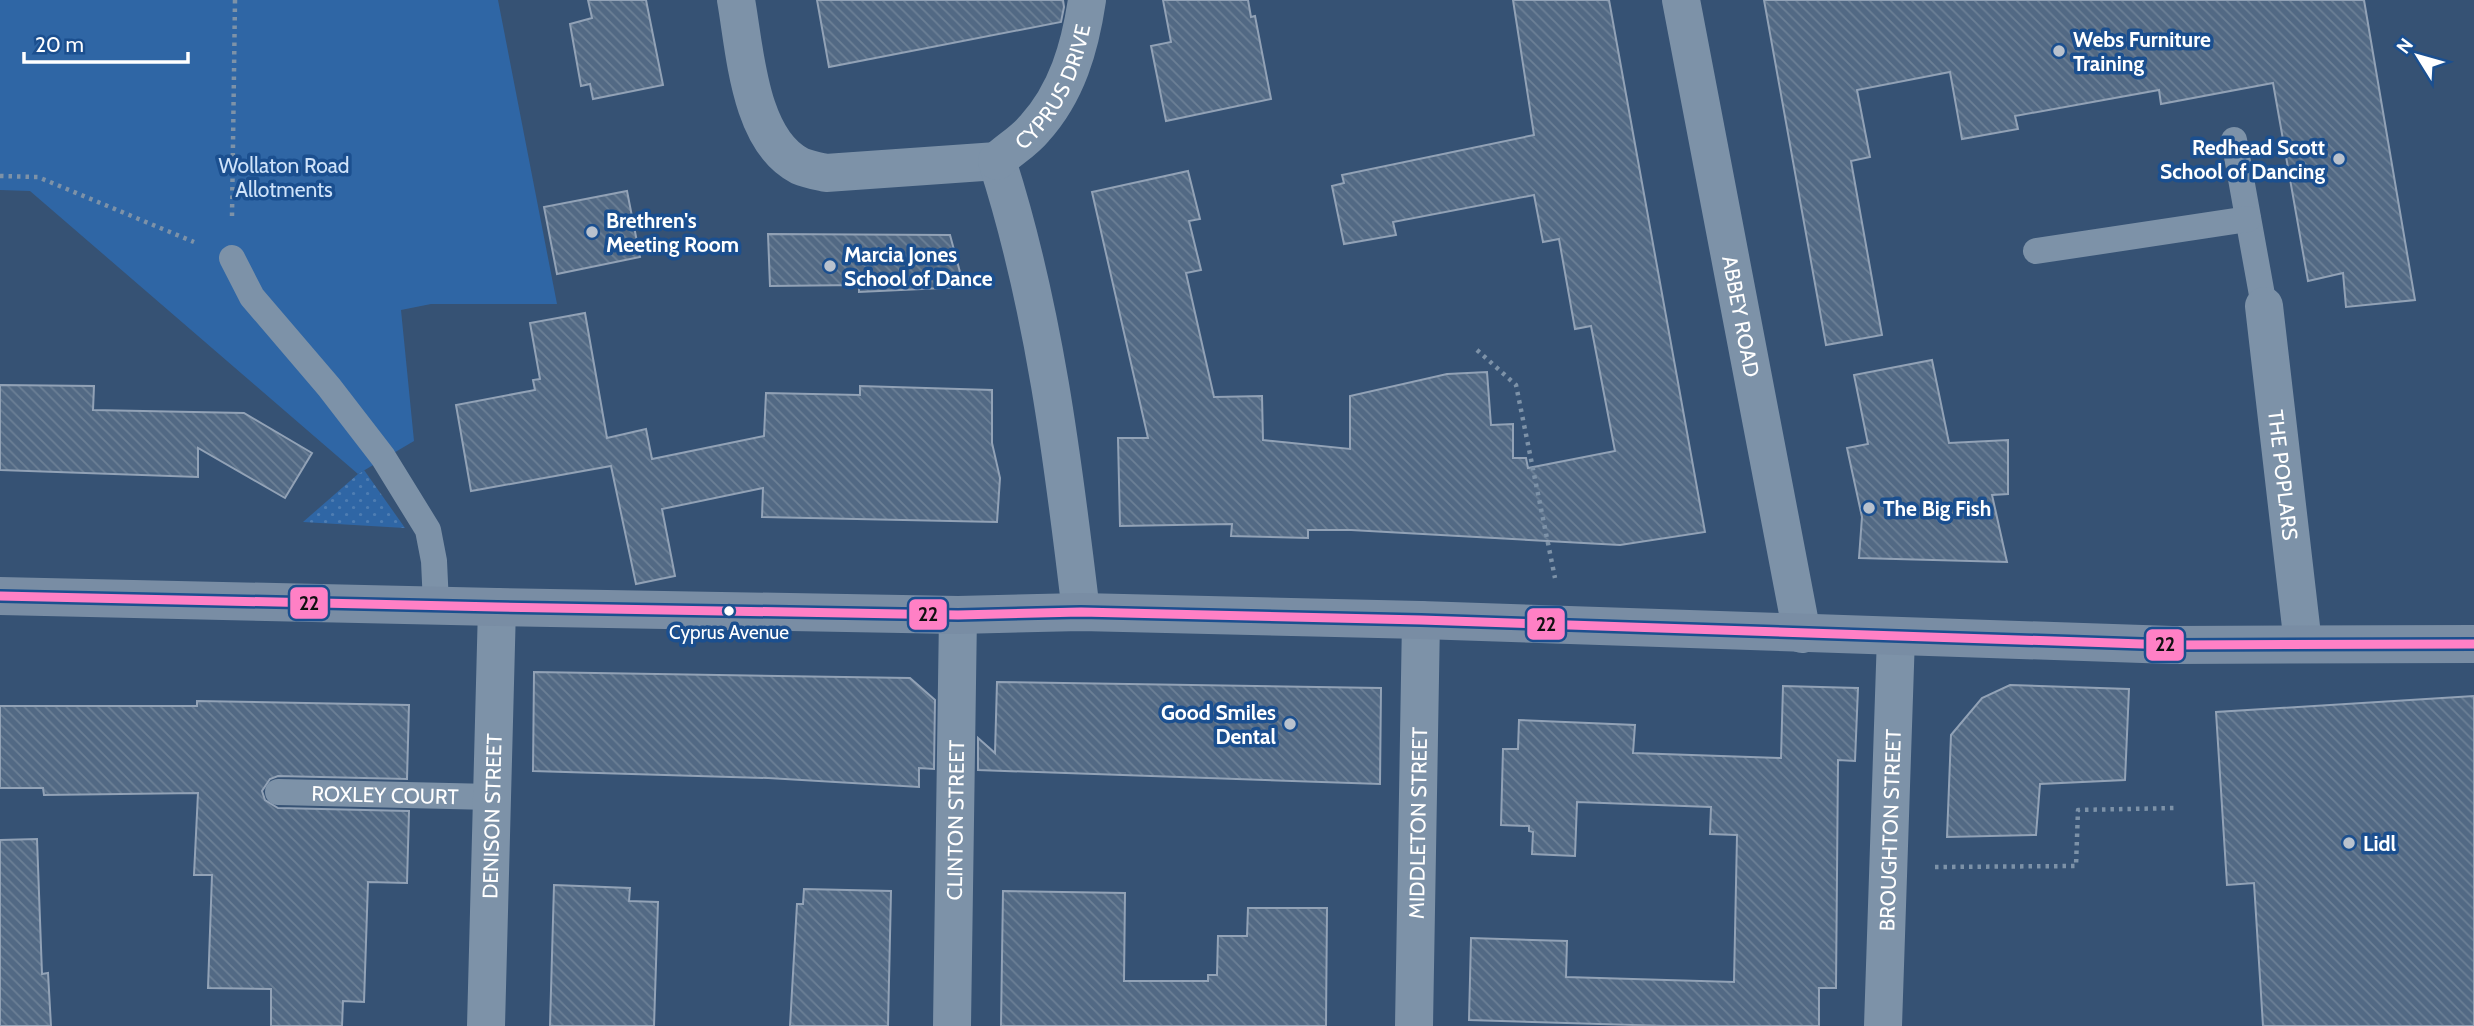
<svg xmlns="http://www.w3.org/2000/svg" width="2474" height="1026" font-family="Cabin,sans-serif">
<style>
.grass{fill:url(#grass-dots)}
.green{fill:#2f66a5}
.building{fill:url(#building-back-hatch);stroke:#92a2b6;stroke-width:2}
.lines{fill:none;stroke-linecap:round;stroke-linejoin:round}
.path{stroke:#7d92a8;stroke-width:4.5;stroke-dasharray:3.5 5;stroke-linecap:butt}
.service{stroke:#7d92a8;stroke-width:26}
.minor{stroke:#7d92a8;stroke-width:38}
.tertiary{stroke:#7d92a8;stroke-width:38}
.secondary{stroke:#798da4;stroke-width:38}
.bus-1-casing{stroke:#1b4f8f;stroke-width:14}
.bus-1{stroke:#ff80c5;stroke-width:9}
.poi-dot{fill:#b9c2ce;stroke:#1b4f8f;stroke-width:2.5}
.bus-dot{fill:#fff;stroke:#1b4f8f;stroke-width:2.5}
.labels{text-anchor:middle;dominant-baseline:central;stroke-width:7;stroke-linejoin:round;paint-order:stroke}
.bus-label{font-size:19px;fill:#fff;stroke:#1b4f8f}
.poi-label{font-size:21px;font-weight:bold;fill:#fff;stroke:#1b4f8f;text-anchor:start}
.street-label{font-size:21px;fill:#fff;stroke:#1b4f8f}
.park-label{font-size:21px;fill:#cfe3fa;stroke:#1b4f8f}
.line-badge{stroke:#1b4f8f;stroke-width:2.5}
.pale-badge-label{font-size:19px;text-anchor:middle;font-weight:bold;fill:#111}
</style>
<defs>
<pattern id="grass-dots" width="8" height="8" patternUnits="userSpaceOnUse" patternTransform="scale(1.75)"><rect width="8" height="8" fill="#2f66a5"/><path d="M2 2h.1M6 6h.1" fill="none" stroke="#4e7db2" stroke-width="1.8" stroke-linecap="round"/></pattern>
<pattern id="building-back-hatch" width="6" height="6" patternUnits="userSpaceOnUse" patternTransform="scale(1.75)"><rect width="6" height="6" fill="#526984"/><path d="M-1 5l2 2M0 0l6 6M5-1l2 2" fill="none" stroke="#6c8096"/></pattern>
</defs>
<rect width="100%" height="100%" fill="#365274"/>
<polygon class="grass" points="364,470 405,528 303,522 358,474"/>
<polygon class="green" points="0,0 498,0 557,304 431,304 401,310 414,441 358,474 30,191 0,190"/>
<g class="building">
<polygon points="588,0 646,0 663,85 593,99 590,84 581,86 570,24 592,18"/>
<polygon points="817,0 1063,0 1064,7 1061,22 829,67"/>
<polygon points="1163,0 1248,0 1251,17 1255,16 1271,99 1166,121 1151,46 1171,42"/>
<polygon points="1513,0 1609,0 1705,532 1620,545 1351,530 1308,530 1308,538 1231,536 1232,524 1120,526 1118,438 1148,438 1092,192 1188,171 1200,219 1189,221 1201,270 1186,273 1214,397 1262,396 1263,440 1350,449 1350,396 1447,374 1487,372 1491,425 1513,424 1513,458 1526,458 1528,468 1615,451 1591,326 1575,329 1559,239 1543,242 1534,195 1393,222 1396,235 1344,244 1332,186 1344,183 1342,175 1534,135"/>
<polygon points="1764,0 2364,0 2415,300 2346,307 2343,273 2308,281 2273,83 2161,104 2159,90 2015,116 2018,129 1962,139 1950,72 1857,90 1870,157 1851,161 1882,335 1826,345"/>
<polygon points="627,191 640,257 557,274 544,207"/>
<polygon points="768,234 950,235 964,287 859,292 859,285 770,286"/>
<polygon points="585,313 607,438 646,429 652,459 764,436 766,393 860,395 860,386 992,390 992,443 1000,478 997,522 762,517 763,488 662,509 675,576 636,584 611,466 471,491 456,405 535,390 533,380 540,379 530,323"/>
<polygon points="1932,360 1949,443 2008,440 2008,494 1992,495 2007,562 1859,558 1862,517 1847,448 1868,444 1854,375"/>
<polygon points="0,385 94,386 93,410 244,413 312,453 285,498 198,448 198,477 0,470"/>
<polygon points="534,672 910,678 935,700 934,769 919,768 919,787 768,778 533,771"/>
<polygon points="997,682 1381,688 1380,784 978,770 978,738 995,753"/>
<polygon points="2010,685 2129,689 2125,780 2040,784 2036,835 1947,837 1951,735 1982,698"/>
<polygon points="1783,686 1858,688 1855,761 1838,760 1836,988 1819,988 1819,1026 1666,1026 1469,1020 1471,938 1567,941 1566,977 1734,982 1737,835 1710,834 1711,807 1577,802 1575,856 1532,854 1533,832 1529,831 1529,826 1501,825 1503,749 1518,749 1519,720 1635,725 1633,753 1781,758"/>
<polygon points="2474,696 2474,1026 2263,1026 2254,883 2227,885 2216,712"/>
<polygon points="197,701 409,705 407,779 278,776 270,779 262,791 265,800 278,808 409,811 407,883 368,882 364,1002 343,1001 342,1026 271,1026 271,989 208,988 212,875 194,875 198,793 44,795 43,788 0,788 0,706 197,706"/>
<polygon points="37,839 42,974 48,973 51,1026 0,1026 0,840"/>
<polygon points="554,885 630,888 629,901 658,902 654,1026 550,1026"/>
<polygon points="804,889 891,891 888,1026 790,1026 797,904 803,904"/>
<polygon points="1003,891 1125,893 1124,981 1208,981 1208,975 1217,975 1218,936 1247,936 1248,908 1327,908 1326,1026 1001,1026"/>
</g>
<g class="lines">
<g class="path">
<polyline points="0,176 38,177 194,242"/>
<polyline points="232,216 235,0"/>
<polyline points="1477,350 1516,385 1555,578"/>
<polyline points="1935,867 2076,866 2078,810 2176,808"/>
</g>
<g class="service">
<polyline points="2234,140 2264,306"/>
<polyline points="2036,251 2248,219"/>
<polyline points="232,258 252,297 329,387 383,457 428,530 434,561 436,604"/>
<path id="s1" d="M278,792l214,5"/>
</g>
<g class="minor">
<path d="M736,0c9,50 13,140 64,166 7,3 17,5 26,7l171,-12"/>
<path id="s2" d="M1681,0l121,634"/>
<path d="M997,161c47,146 66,299 84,451"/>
<path id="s3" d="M997,161c12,-11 27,-20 37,-32 33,-36 46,-82 53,-129"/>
<path id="s4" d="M2264,306l39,338"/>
<path id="s5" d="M486,1026l11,-419"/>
<path id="s6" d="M952,1026l6,-411"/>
<path id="s7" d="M1414,1026l7,-406"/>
</g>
<path class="tertiary" id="s8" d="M1883,1026l13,-390"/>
<polyline class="secondary" points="0,596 497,607 958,615 1081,612 1421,620 2172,645 2474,644"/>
<g class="bus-1-casing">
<polyline id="bus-1" points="0,596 497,607 958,615 1081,612 1421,620 2172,645 2474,644"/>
</g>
<use href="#bus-1" class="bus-1"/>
</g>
<g class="poi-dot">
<circle cx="2059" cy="51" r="7"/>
<circle cx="2339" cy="159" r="7"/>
<circle cx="592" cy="232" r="7"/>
<circle cx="830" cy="266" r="7"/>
<circle cx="1869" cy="508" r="7"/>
<circle cx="1290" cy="724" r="7"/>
<circle cx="2349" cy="843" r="7"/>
</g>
<circle class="bus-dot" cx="729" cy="611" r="6"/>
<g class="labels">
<g class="bus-label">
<text x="729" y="632">Cyprus Avenue</text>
</g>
<g class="poi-label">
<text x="2073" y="39">Webs Furniture<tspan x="2073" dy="24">Training</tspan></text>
<text x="2325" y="147" text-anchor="end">Redhead Scott<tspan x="2325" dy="24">School of Dancing</tspan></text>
<text x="606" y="220">Brethren's<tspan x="606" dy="24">Meeting Room</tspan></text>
<text x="844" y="254">Marcia Jones<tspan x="844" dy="24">School of Dance</tspan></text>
<text x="1883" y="508">The Big Fish</text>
<text x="1276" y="712" text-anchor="end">Good Smiles<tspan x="1276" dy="24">Dental</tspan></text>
<text x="2363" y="843">Lidl</text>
</g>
<g class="street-label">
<text stroke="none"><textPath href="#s3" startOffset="96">CYPRUS DRIVE</textPath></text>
<text stroke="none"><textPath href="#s2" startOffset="322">ABBEY ROAD</textPath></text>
<text stroke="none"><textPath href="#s4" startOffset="170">THE POPLARS</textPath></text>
<text stroke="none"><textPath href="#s1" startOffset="107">ROXLEY COURT</textPath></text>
<text stroke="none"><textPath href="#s5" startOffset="210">DENISON STREET</textPath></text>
<text stroke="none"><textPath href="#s6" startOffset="206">CLINTON STREET</textPath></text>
<text stroke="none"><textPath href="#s7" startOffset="203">MIDDLETON STREET</textPath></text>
<text stroke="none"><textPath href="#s8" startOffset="196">BROUGHTON STREET</textPath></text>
</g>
<g class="park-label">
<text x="284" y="165">Wollaton Road<tspan x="284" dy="24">Allotments</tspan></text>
</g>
</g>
<g class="line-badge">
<rect x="289" y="586" width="40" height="34" rx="7" fill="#ff80c5"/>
<rect x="908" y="598" width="40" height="33" rx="7" fill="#ff80c5"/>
<rect x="1526" y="607" width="40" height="34" rx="7" fill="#ff80c5"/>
<rect x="2145" y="628" width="40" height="34" rx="7" fill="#ff80c5"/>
</g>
<g class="pale-badge-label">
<text x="309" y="610">22</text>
<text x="928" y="621">22</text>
<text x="1546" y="631">22</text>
<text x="2165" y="651">22</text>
</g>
<g transform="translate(2418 56) rotate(307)" stroke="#1b4f8f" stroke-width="5" paint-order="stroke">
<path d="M0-5L12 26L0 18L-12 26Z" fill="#ffffff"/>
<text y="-10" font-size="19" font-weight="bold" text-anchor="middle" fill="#ffffff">N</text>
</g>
<path d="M24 52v10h164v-10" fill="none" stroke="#ffffff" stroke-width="3.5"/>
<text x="35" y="52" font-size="21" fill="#ffffff" stroke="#1b4f8f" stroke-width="5" paint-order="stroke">20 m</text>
</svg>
